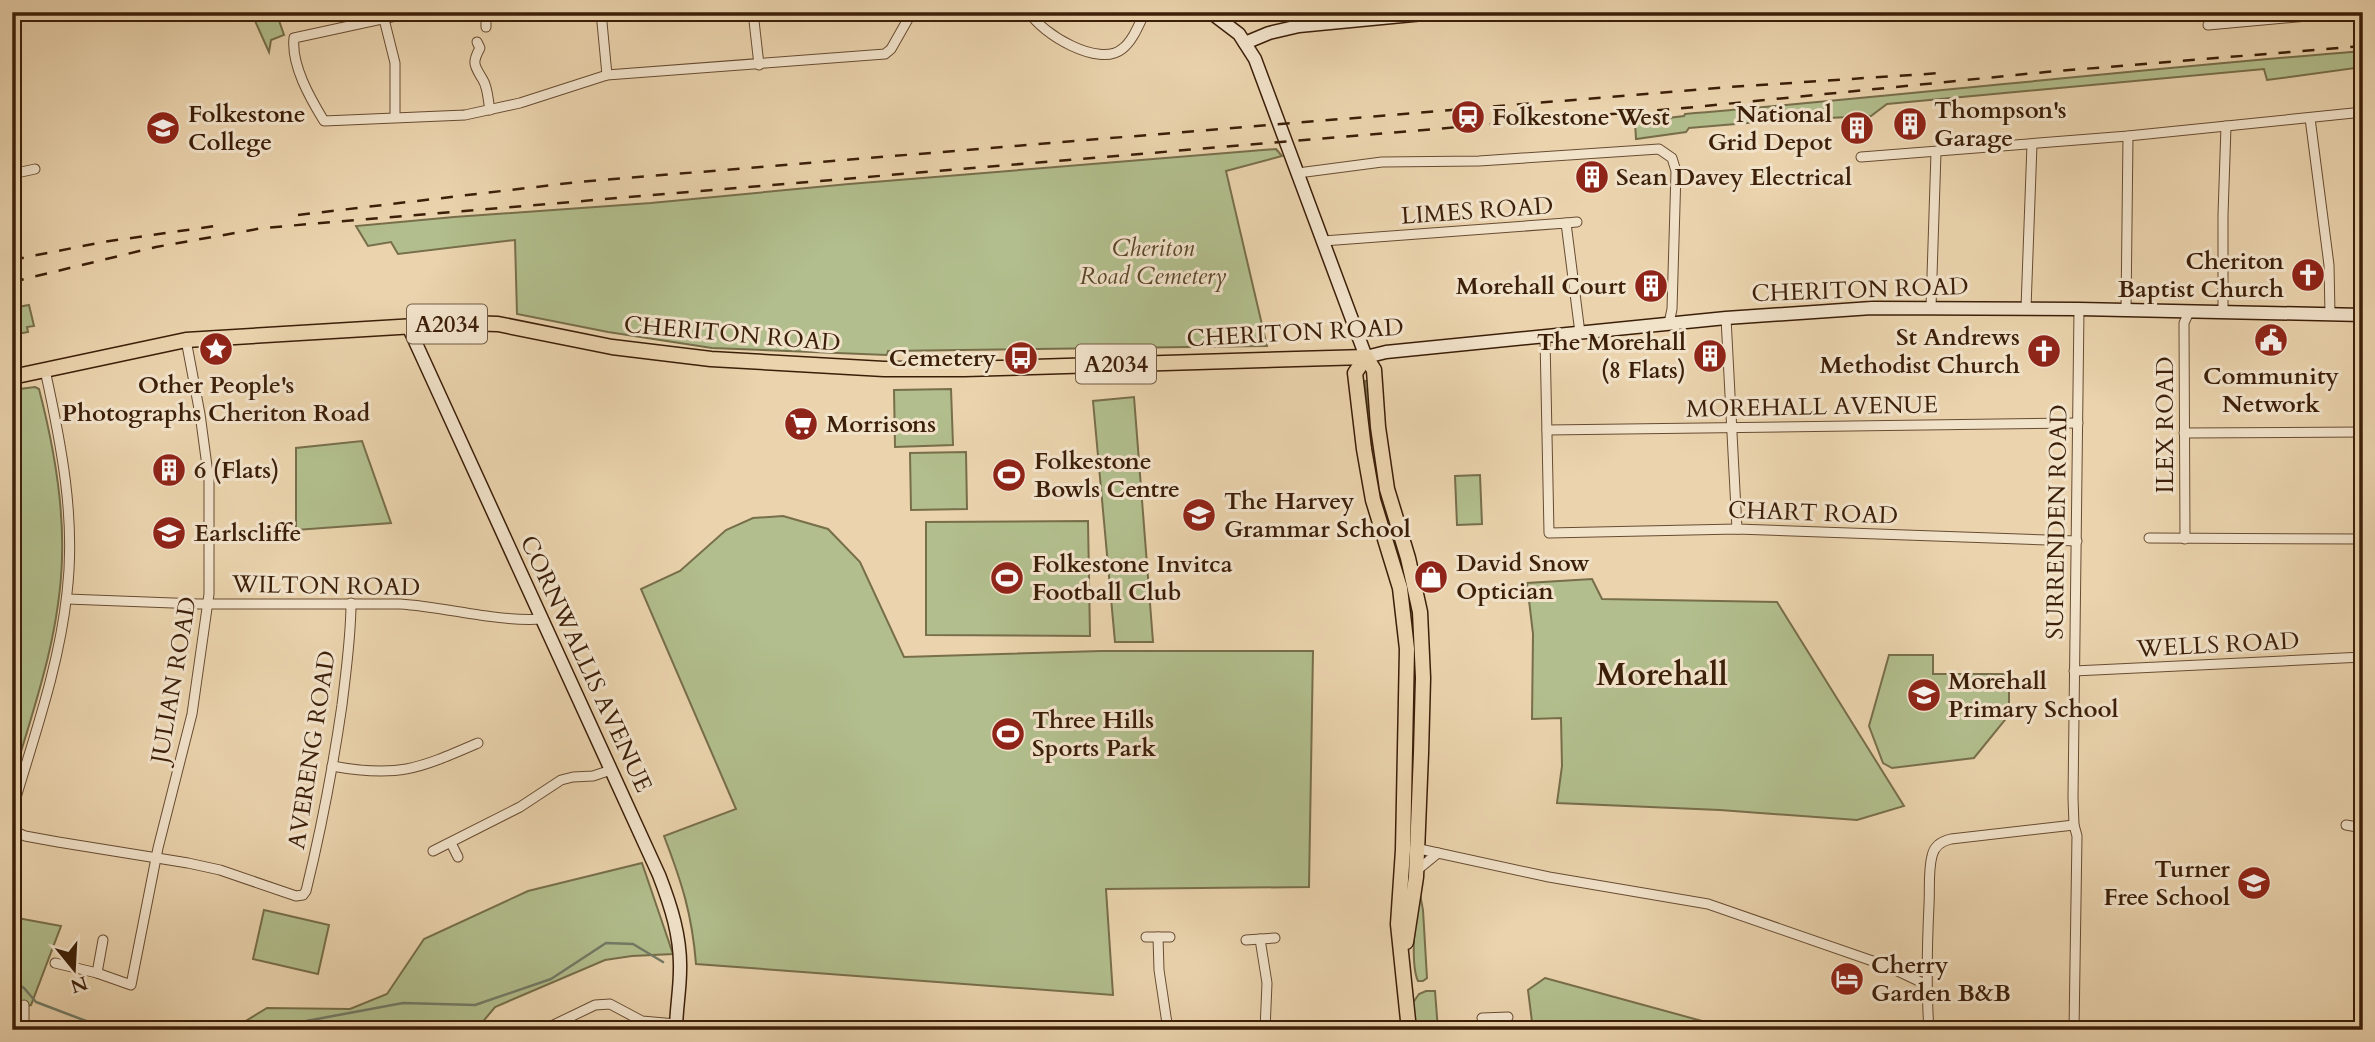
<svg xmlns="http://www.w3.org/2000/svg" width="2375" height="1042" font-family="Cardo,serif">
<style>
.green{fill:#b2be8d;stroke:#776e4a;stroke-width:2}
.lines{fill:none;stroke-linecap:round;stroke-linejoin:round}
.stream{stroke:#737b67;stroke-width:2.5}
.street-casing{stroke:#684c31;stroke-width:11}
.secondary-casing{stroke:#3c1f08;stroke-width:15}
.primary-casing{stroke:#3c1f08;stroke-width:17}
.street{stroke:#f1e2ca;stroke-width:9}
.secondary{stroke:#f1e2ca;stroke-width:12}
.primary{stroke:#ead3ad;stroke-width:14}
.rail{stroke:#3c1f08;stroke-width:2.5;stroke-dasharray:12 12;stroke-linecap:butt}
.labels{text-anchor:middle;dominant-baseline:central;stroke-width:6;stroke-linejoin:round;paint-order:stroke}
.shield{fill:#f1e2ca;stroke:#725a42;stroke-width:2}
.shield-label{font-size:23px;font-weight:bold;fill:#3c1f08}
.poi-label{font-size:24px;font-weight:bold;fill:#3c1f08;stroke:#f1e2ca;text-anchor:start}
.street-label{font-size:24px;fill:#3c1f08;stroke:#f1e2ca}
.park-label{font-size:24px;font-style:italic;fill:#5a4729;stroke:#f1e2ca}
.district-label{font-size:32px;font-weight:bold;fill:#3c1f08;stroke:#f1e2ca}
</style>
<rect width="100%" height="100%" fill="#ead3ad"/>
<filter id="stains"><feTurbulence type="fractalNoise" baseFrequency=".00286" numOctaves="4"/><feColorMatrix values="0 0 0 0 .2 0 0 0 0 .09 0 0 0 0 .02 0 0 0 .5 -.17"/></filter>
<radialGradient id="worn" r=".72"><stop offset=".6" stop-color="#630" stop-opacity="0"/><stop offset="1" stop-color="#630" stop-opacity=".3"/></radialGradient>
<g class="green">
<polygon points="251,12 276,12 284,35 271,40 269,52"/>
<path d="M2363,51v16l-96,13 -3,-11 -377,35 -16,12 -87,4 -95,8 -3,4 -50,7 -1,-17 49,-6 1,-2c226,-19 452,-45 678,-63z"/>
<polygon points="1276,149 1282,156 1226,171 1267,346 888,351 887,355 712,348 608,332 517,314 515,240 398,254 391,242 368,246 356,226 454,217 651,203 849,184"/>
<polygon points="29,305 34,326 27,327 28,332 17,334 16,330 12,330 12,308"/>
<polygon points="1365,381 1371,381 1407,580 1413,616 1413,639 1375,483"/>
<path d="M35,387l4,2c14,54 25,112 23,169 -2,77 -28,150 -50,223v-391z"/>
<polygon points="951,389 953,445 895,447 894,390"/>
<polygon points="1134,397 1153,642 1115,642 1093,401"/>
<polygon points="362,441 391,523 296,530 296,448"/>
<polygon points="966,452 967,509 911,510 910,453"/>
<polygon points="1480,475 1482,524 1457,525 1455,476"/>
<path d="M783,516l45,13 32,33 44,95 197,-6h212l-4,236 -203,2 7,106 -417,-31c-4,-50 -14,-81 -32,-128l72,-27 -95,-220 39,-18 46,-41 27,-12z"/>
<polygon points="1088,521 1090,636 926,635 926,522"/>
<polygon points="1592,579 1602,599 1777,602 1904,806 1857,820 1720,810 1557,803 1562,766 1561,718 1532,719 1533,634 1527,583"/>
<polygon points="1889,655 1933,655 1933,674 2009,674 2009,715 1974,758 1892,768 1883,763 1869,726"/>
<polygon points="1415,662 1418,663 1413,834 1411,834 1408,832"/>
<polygon points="642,863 673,954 632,956 605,960 495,1007 476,1030 231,1030 267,1008 350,1009 387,994 424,939 528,891"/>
<path d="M1418,883l5,27 4,68 -4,3h-5c-9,-19 -1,-75 0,-98z"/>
<polygon points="264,910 329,925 318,974 253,959"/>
<polygon points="12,917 61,926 31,1005 15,1008 16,1022 12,1022"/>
<polygon points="1545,978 1735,1030 1533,1030 1528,990"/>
<polygon points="1426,991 1435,991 1438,1030 1415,1030 1412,1004 1419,994"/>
</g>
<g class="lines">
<g class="stream">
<polyline points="12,980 24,988 36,1002 110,1030"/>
<polyline points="216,1023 306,1021 403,1003 475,1005 551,979 606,943 633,944 663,962"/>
<polyline points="132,1030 136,1025"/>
</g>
<g class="street-casing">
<g id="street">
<path d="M414,12l-120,26c-3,27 16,60 30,83l141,-6 55,-12 87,-28 278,-21 6,-5 21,-37"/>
<polyline points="486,12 486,27"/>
<polyline points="601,12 607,75"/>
<polyline points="753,12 759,65"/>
<path d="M1029,12c13,22 70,56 93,37 11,-8 17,-25 23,-37"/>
<polyline points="2226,12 2227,23"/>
<polyline points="384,19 395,63 395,117"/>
<polyline points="2208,25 2351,12"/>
<polyline points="1299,26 1302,12"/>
<path d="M477,42l3,6c-9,16 -5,18 3,32 5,8 5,21 7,30"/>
<polyline points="2310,118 2329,265 2330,314"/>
<polyline points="1861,157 2128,136 2363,112"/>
<polyline points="1298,173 1382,162 1479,161 1659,149 1672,158 1676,171 1672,309 1669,323"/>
<polyline points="12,174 35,169"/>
<polyline points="1566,223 1577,222"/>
<polyline points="1323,241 1566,223 1580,333"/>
<polyline points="1931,307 1936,152"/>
<polyline points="2026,308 2032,144"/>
<polyline points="2126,311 2128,136"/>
<polyline points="2223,313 2223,215 2226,126"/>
<polyline points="1726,318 1737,529"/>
<polyline points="1545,338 1549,533 1737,529 2077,541"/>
<polyline points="1547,430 2078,423"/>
<polyline points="2184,433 2363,432"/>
<polyline points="2149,538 2363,539"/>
<polyline points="2185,539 2184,323 2189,312"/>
<path d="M67,599l132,5h201c47,3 95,18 142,15"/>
<polyline points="2074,671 2363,657"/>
<path d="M332,766c66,12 86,3 146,-23"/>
<path d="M12,811c21,-72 47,-143 55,-218 9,-75 -6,-150 -22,-223"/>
<polyline points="2346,825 2363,828"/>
<path d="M12,830l13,6 33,6 130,21 32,7 76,26 7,-1 3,-4c15,-61 27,-124 36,-186 4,-34 9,-68 9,-102"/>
<polyline points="451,843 458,857"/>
<polyline points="1415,848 1549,877 1708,904 1887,966 1925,984"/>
<polyline points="433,851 520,807 561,780 573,777 593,776 611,770"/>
<polyline points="1416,871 1438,853"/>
<polyline points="1146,937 1170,937"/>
<polyline points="1158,937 1159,970 1168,1030"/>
<polyline points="1260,939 1267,983 1265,1030"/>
<polyline points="1246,940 1275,938"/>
<polyline points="55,963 97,973 131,985 158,848 192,714 209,594 209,481 200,414 186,340"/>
<polyline points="97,973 103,940"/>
<polyline points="1482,1018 1508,1017"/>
<polyline points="1495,1018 1495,1030"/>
<polyline points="24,1030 24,1005"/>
<polyline points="543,1030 595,1005 610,1004 642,1021 676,1024"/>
<path d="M1929,1030c-3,-42 -2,-83 0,-125 1,-16 -1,-34 3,-49 2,-10 10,-15 19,-17l123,-14"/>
<polyline points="2074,1030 2077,836 2074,825 2073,798 2079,309"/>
</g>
</g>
<g class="secondary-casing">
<g id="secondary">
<polyline points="1210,12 1239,34 1255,59 1366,357 1386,352 1726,318 1872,308 2079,309 2363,315"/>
<polyline points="1245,43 1269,33 1299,26 1444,12"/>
<path d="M408,326l251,549c12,31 22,62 21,95 0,20 -4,40 -4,60"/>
</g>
</g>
<g class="primary-casing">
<g id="primary">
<polyline points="1366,357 1355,373 1364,449 1373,500 1400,588 1407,649 1403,850 1398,924 1409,1030"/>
<polyline points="1366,357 1374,370 1378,427 1387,489 1408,558 1420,612 1423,678 1421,753 1416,877 1406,942"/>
<polyline points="12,377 186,340 465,323 498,324 612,347 711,359 884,369 964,369 1366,357"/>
</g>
</g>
<use href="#street" class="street"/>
<use href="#secondary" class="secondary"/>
<use href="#primary" class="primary"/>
<g class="rail">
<polyline points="298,215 578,182 1730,87 1941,73"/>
<polyline points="12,260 103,242 222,225"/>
<polyline points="12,282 156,247 263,228 1695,107 2046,72 2363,46"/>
</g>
</g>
<defs>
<g id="station-disc" transform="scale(1.75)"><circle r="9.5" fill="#8f2418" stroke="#f1e2ca"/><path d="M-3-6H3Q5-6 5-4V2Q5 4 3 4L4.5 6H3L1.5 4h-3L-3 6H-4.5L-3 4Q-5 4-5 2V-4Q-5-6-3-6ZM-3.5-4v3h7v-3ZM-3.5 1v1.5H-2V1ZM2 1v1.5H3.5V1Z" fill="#fff"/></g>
<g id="building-disc" transform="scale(1.75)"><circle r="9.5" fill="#8f2418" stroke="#f1e2ca"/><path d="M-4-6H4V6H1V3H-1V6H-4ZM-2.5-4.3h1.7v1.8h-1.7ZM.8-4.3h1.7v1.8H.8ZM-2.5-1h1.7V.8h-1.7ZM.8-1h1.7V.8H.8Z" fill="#fff"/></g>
<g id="university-disc" transform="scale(1.75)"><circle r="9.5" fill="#8f2418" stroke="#f1e2ca"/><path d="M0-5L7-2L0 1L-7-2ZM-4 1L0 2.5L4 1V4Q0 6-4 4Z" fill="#fff"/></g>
<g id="church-disc" transform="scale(1.75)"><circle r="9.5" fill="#8f2418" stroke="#f1e2ca"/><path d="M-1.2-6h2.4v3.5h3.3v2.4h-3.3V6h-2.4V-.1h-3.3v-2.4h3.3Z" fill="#fff"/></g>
<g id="civic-disc" transform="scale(1.75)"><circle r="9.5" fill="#8f2418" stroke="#f1e2ca"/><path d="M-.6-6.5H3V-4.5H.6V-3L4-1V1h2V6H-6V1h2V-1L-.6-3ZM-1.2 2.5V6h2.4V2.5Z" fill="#fff"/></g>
<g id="sight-disc" transform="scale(1.75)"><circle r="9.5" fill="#8f2418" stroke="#f1e2ca"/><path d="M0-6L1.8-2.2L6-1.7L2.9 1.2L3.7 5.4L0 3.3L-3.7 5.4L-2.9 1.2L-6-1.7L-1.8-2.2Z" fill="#fff"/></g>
<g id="bus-disc" transform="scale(1.75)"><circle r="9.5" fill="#8f2418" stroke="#f1e2ca"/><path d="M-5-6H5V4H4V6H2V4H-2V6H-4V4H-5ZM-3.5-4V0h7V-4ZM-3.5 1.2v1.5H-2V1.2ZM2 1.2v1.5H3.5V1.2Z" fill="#fff"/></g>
<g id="supermarket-disc" transform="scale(1.75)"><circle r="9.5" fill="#8f2418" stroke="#f1e2ca"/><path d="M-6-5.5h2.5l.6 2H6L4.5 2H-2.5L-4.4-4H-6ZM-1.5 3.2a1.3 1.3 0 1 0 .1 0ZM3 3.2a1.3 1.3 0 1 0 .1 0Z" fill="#fff"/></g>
<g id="stadium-disc" transform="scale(1.75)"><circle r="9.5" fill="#8f2418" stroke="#f1e2ca"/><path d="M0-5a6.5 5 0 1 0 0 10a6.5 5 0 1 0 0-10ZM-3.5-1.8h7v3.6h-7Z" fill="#fff"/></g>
<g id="school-disc" transform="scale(1.75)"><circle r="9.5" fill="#8f2418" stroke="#f1e2ca"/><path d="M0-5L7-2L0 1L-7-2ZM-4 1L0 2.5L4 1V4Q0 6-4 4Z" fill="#fff"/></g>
<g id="shop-disc" transform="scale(1.75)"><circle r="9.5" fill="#8f2418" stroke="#f1e2ca"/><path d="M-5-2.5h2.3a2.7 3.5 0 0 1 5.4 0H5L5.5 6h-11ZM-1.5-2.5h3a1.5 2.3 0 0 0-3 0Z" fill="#fff"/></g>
<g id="hotel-disc" transform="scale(1.75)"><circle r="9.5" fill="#8f2418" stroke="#f1e2ca"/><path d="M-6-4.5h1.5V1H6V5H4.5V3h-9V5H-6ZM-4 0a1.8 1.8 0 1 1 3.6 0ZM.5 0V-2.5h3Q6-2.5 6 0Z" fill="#fff"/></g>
</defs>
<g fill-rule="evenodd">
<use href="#station-disc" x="1468" y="117"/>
<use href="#building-disc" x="1910" y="124"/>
<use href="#university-disc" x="163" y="128"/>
<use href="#building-disc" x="1857" y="128"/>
<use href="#building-disc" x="1592" y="177"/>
<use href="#church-disc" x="2308" y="275"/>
<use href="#building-disc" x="1651" y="286"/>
<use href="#civic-disc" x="2271" y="340"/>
<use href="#sight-disc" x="216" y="349"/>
<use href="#church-disc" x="2044" y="351"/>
<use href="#building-disc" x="1710" y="356"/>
<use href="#bus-disc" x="1021" y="358"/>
<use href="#supermarket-disc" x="801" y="424"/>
<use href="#building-disc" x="169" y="470"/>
<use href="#stadium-disc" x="1009" y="475"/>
<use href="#school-disc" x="1199" y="515"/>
<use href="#school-disc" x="169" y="533"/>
<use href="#shop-disc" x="1431" y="577"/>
<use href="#stadium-disc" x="1007" y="578"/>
<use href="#school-disc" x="1924" y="695"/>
<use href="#stadium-disc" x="1008" y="734"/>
<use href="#school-disc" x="2254" y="883"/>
<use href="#hotel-disc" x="1847" y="979"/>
</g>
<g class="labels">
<g class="shield">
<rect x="407" y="304.5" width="80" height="39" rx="5"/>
<rect x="1076" y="344.5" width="80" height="39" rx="5"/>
</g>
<g class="shield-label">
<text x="447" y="324">A2034</text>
<text x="1116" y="364">A2034</text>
</g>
<g class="poi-label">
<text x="1934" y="110">Thompson's<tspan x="1934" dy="28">Garage</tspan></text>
<text x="188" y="114">Folkestone<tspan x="188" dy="28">College</tspan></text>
<text x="1832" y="114" text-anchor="end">National<tspan x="1832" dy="28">Grid Depot</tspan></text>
<text x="1492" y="117">Folkestone West</text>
<text x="1616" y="177">Sean Davey Electrical</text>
<text x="2284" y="261" text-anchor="end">Cheriton<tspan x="2284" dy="28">Baptist Church</tspan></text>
<text x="1626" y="286" text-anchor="end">Morehall Court</text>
<text x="2020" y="337" text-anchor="end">St Andrews<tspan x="2020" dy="28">Methodist Church</tspan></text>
<text x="1686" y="342" text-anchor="end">The Morehall<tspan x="1686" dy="28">(8 Flats)</tspan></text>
<text x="996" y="358" text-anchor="end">Cemetery</text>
<text x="2271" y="376" text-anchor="middle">Community<tspan x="2271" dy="28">Network</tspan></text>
<text x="216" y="385" text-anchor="middle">Other People's<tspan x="216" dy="28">Photographs Cheriton Road</tspan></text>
<text x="826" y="424">Morrisons</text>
<text x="1034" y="461">Folkestone<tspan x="1034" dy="28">Bowls Centre</tspan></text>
<text x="194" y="470">6 (Flats)</text>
<text x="1224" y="501">The Harvey<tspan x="1224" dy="28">Grammar School</tspan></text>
<text x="194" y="533">Earlscliffe</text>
<text x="1456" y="563">David Snow<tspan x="1456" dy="28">Optician</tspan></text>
<text x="1032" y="564">Folkestone Invitca<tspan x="1032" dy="28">Football Club</tspan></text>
<text x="1948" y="681">Morehall<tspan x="1948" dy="28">Primary School</tspan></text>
<text x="1032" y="720">Three Hills<tspan x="1032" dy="28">Sports Park</tspan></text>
<text x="2230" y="869" text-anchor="end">Turner<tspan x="2230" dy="28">Free School</tspan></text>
<text x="1871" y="965">Cherry<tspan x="1871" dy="28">Garden B&amp;B</tspan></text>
</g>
<g class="street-label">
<text transform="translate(1477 211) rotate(-4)">LIMES ROAD</text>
<text transform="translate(1860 290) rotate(-2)">CHERITON ROAD</text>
<text transform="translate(1295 333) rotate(-3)">CHERITON ROAD</text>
<text transform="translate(732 334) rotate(5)">CHERITON ROAD</text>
<text transform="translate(1812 407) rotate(-1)">MOREHALL AVENUE</text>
<text transform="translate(2165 425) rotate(-90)">ILEX ROAD</text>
<text transform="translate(1813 513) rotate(2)">CHART ROAD</text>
<text transform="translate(2057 522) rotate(-89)">SURRENDEN ROAD</text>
<text transform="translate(326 586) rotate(1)">WILTON ROAD</text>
<text transform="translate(2218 645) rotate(-3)">WELLS ROAD</text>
<text transform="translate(586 664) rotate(65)">CORNWALLIS AVENUE</text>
<text transform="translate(174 680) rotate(-80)">JULIAN ROAD</text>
<text transform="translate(312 750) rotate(-81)">AVERENG ROAD</text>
</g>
<g class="park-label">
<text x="1153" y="248">Cheriton<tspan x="1153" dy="28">Road Cemetery</tspan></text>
</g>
<g class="district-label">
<text x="1662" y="675">Morehall</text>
</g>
</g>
<rect width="2375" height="1042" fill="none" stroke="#ead3ad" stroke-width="42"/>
<rect x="14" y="14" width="2347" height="1014" fill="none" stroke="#3c1f08" stroke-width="3.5"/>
<rect x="21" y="21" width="2333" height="1000" fill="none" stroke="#3c1f08" stroke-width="2"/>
<g transform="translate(74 969) rotate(162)" stroke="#f1e2ca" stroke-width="5" paint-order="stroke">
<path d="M0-5L12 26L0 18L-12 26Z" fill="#3c1f08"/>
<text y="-10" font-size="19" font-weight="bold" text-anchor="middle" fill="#3c1f08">N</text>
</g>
<rect width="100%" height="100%" filter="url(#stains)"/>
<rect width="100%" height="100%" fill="url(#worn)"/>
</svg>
